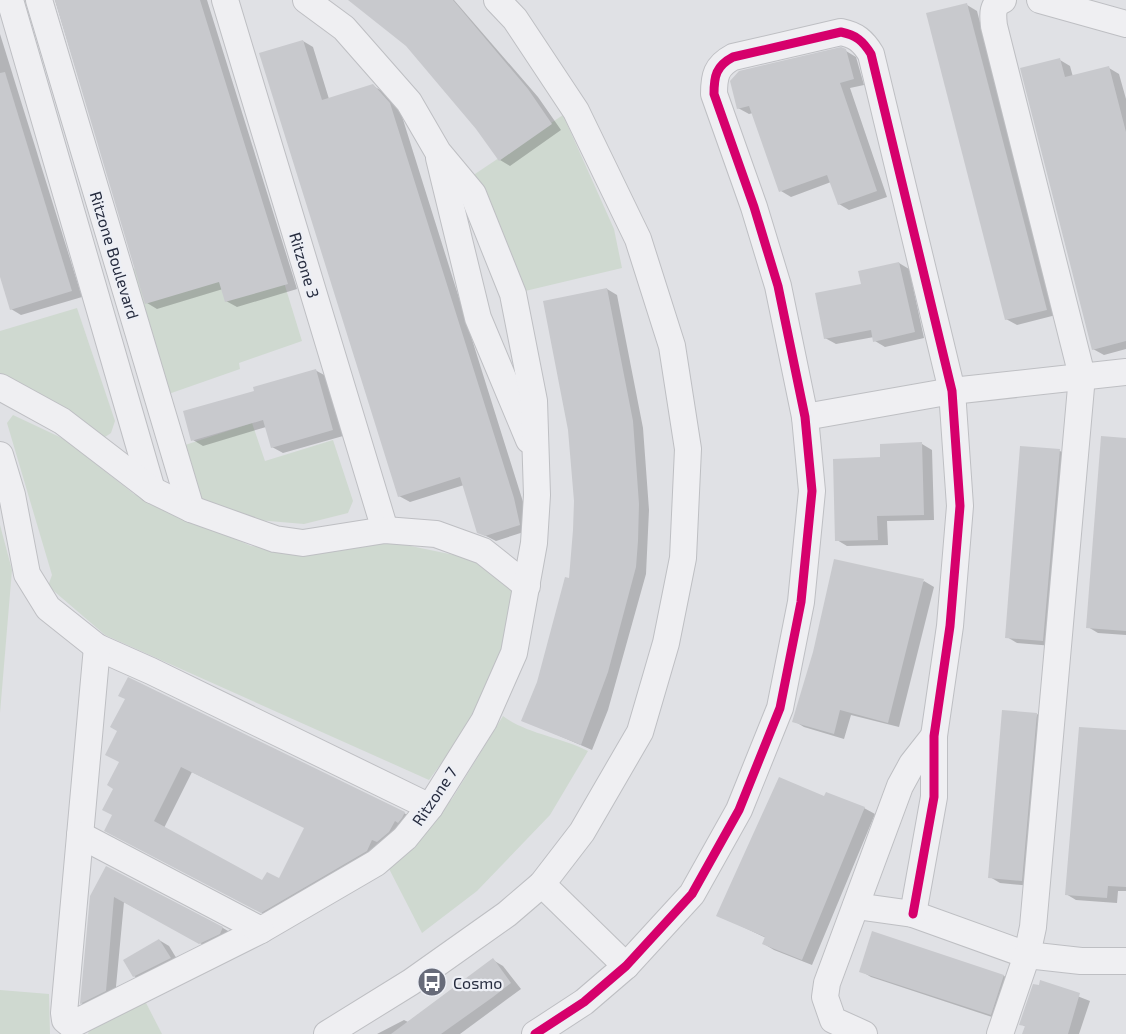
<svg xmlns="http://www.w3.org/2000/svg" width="1126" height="1034" font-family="'Exo 2',sans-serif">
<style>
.green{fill:#cfd9d0}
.shadow{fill:#0003;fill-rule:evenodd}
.building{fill:#c8c9cd;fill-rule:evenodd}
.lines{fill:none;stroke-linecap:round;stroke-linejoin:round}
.street-casing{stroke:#bebfc3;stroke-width:28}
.street{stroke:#efeff2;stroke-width:26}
.cycleway-casing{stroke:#edeff5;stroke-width:13}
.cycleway{stroke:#d6006c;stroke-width:9}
.labels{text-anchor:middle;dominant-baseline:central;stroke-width:4.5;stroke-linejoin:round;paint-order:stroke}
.street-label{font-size:16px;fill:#262c3f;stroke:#edeff5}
.poi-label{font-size:16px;fill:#262c3f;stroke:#edeff5;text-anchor:start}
</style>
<rect width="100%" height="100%" fill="#e0e1e5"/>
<g class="green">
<polygon points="563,115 614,229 622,268 521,292 469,178"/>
<polygon points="274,250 302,341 239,363 240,369 160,397 121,273 139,267"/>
<polygon points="77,308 115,421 111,433 105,437 94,437 0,384 0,331"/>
<polygon points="13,415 64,439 134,494 251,546 326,552 391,542 474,559 513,587 504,647 472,721 429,780 105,635 48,586 52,575 7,423"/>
<polygon points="252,423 265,461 333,440 353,501 348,513 304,524 257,520 191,499 176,448"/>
<polygon points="0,525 12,570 0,713"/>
<path d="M503,716c24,18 58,21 85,35l-38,64 -73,76 -55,42 -38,-74 25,-19 43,-41z"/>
<polygon points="0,990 49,994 50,1034 0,1034"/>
<polygon points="144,999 162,1034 88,1034 91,1025"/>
</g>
<g class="shadow">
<polygon points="55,0 207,0 297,289 237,307 226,301 223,289 157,309 147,303"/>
<polygon points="351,0 454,0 538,97 561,130 510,166 500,160 477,128 407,45"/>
<polygon points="967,5 977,11 1056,315 1017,325 1006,319"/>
<polygon points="0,34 82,297 21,315 11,309 0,272"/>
<polygon points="303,41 313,47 329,99 373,86 384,92 400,110 524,505 530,530 496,541 478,532 464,485 410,502 399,496"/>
<polygon points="846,51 856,57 864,85 850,88 887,197 849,210 839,204 831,182 791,197 781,191 753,113 749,114 738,108 732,81 739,72"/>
<polygon points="1060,60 1070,66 1073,77 1109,68 1119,74 1126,99 1126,349 1104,355 1093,349"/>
<polygon points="899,263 909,269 924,338 885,347 875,341 874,337 836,344 825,338 863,285"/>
<polygon points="607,289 617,295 643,428 649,510 646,574 608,710 592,750 523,720 538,682 571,580"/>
<polygon points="315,370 326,376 343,436 283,453 272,447 266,427 203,446 193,440 256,392"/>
<polygon points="1126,439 1126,635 1098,633 1088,627"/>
<polygon points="922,444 932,450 934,520 887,521 888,545 847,546 837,540 882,459"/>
<polygon points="1021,448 1060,451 1070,457 1053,646 1017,643 1007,637"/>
<polygon points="924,581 934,587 899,727 851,715 844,739 804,727 794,721"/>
<polygon points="1037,714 1047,720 1032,886 1000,883 990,877"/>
<path d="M119,731l285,82 10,6 -37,38 -105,61 -155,-82 -3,-21 6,-53zM192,772l114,56 -26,52 -17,2 -99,-54z"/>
<polygon points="1126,732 1126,891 1118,891 1117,903 1076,900 1066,894"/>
<polygon points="825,798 864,808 875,814 812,965 774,950 764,944 766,938 718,915"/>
<polygon points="107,868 223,928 233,934 211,949 124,902 115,997 91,1009 81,1003"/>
<polygon points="873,933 1004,976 1014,982 1001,1020 871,977 861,971"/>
<polygon points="159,940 169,946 180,964 144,982 134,976"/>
<polygon points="493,960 503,966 521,989 460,1034 377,1034 404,1020 408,1022"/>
<polygon points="1041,982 1090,1001 1079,1034 1024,1034 1026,1027 1021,1024"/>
</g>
<g class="building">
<polygon points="55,0 200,0 288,284 225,302 219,282 145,304"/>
<polygon points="348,0 453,0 528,89 552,124 499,161 476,129 406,46"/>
<polygon points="967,3 1047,310 1005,320 926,13"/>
<polygon points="303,40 322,100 373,84 390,103 514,498 520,525 485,536 477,533 460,477 398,497 259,53"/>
<polygon points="841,47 846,49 854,79 840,83 877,191 838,205 827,175 779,192 749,106 737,109 730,81 739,71"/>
<polygon points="1060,58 1065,77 1109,66 1126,132 1126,341 1092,350 1020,68"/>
<polygon points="5,72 72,291 10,310 0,277 0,73"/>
<polygon points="899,262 915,332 873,342 871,330 824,339 815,293 861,284 858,271"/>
<polygon points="607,288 633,421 639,504 638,541 636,567 608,672 581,745 521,721 537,682 565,577 569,578 573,530 574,501 568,430 543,301"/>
<polygon points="316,369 333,430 271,448 263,420 191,441 183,411 254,391 253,387"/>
<polygon points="1101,436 1126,438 1126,631 1086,628"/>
<polygon points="922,442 924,515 877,516 878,540 835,541 833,459 880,457 880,444"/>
<polygon points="1020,446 1060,449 1043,641 1005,638"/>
<polygon points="834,559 924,579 888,723 840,710 834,734 792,722 813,652"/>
<path d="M128,677l277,135 -3,6 -4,5 -3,-2 -6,11 -12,10 -5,-2 -5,11 -106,62 -157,-82 8,-16 -10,-5 11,-21 -6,-4 12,-23 -14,-7 12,-24 -7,-4 15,-28 -7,-3zM181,767l123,61 -25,50 -12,-6 -5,8 -108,-59z"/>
<polygon points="1002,710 1037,713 1022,881 988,878"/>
<polygon points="1079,727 1126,730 1126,887 1108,886 1107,898 1065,895"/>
<polygon points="779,777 824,796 826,792 865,807 802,960 762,944 765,937 716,916"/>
<polygon points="106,866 223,927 220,934 199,944 114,897 106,991 80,1004 90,896"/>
<polygon points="872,931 1004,975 991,1015 859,972"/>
<polygon points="159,939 171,958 133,977 123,960"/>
<polygon points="493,958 511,983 493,997 441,1034 391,1034"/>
<polygon points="1040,980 1080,993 1068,1034 1022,1034 1025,1026 1019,1025 1033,984 1039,985"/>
</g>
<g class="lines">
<g class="street-casing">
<g id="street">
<polyline points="10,0 152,490"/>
<polyline points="39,0 191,509"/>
<polyline points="225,0 385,530"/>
<polyline points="1040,0 1126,24"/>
<polyline points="439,158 478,318 529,440"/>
<polyline points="0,387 62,421 152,490 191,509 275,539 303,543 385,530 436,534 483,551 527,586"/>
<polyline points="805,417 952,391 1126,372"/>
<polyline points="0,455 12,495 27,574 48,608 97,647 151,671 430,807"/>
<polyline points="97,647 64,1013 65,1020 71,1025 261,930 376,863 405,838 430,807 484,721 514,653 534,543 537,495 534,401 513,294 473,194 438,152 409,102 344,28 306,0"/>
<polyline points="80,835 261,930"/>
<polyline points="542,884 626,966"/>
<path d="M856,906l57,8 114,41 6,-28 49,-551 -88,-350c-1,-10 -3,-21 9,-26"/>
<polyline points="327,1034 411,982 507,914 542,884 582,832 640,732 666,643 683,558 688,449 672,346 638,239 576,111 515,19 497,0"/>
<path d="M535,1034l49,-32 42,-36 66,-72 47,-84 41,-102 21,-106 11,-111 -7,-74 -27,-131 -24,-79 -40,-113c0,-18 2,-28 19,-37l108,-25c15,3 22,9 30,22l81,337 8,115 -10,120 -16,110v61l-21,117"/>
<polyline points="864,1034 833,1020 825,997 827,983 900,786 912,764 934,736"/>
<polyline points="1000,1034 1027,955 1081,961 1126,961"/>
</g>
</g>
<use href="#street" class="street"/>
<g class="cycleway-casing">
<path id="cycleway" d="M535,1034l49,-32 42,-36 66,-72 47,-84 41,-102 21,-106 11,-111 -7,-74 -27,-131 -24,-79 -40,-113c0,-18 2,-28 19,-37l108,-25c15,3 22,9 30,22l81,337 8,115 -10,120 -16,110v61l-21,117"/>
</g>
<use href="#cycleway" class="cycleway"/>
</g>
<defs>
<g id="bus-disc" transform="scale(1.5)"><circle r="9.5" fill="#676b79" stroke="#edeff5"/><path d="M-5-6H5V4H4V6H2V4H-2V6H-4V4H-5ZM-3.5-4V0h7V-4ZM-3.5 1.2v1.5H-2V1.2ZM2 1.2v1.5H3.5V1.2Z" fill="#fff"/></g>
</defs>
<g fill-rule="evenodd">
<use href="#bus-disc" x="432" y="982"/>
</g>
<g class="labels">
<g class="street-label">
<text transform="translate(115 255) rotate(73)">Ritzone Boulevard</text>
<text transform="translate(305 265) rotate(73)">Ritzone 3</text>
<text transform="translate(434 796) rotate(-56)">Ritzone 7</text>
</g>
<g class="poi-label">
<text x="453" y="982">Cosmo</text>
</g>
</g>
</svg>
